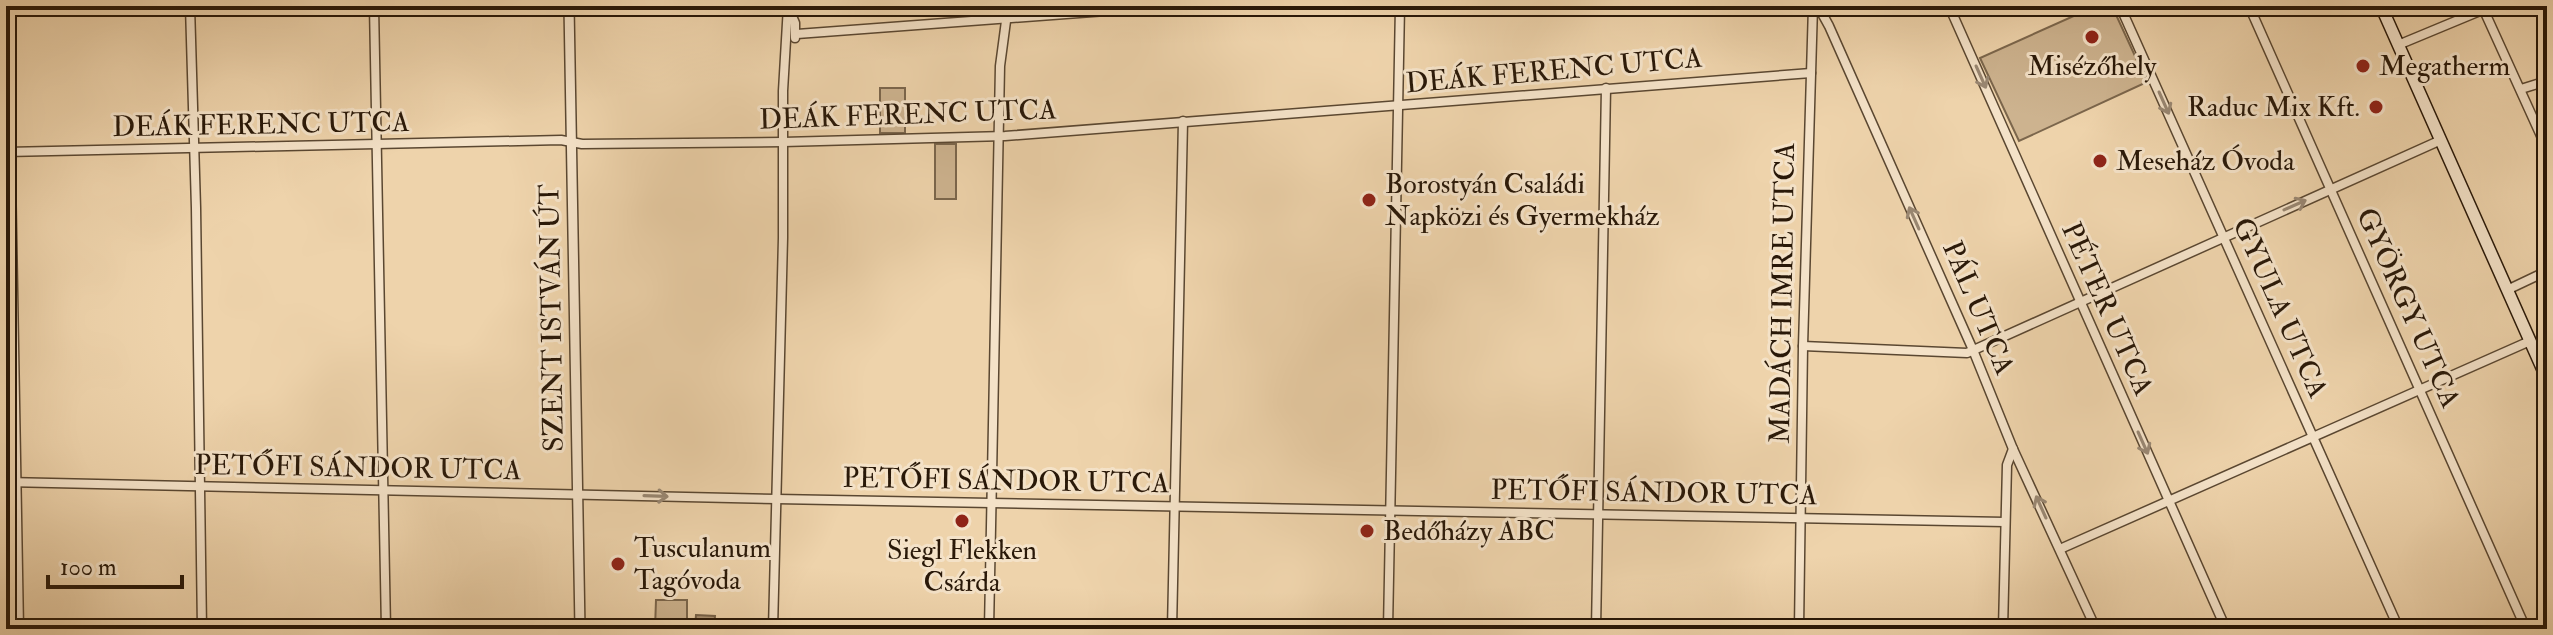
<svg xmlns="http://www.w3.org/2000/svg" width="2553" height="635" font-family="'IM FELL Double Pica',serif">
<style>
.green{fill:#cdb38f;stroke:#7b664c;stroke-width:2}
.water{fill:#ab9374;stroke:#776249;stroke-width:2}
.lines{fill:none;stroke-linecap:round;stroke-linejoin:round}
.minor-casing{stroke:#5a4731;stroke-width:11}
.tertiary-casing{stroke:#5a4731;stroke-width:12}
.secondary-casing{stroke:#291808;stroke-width:14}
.minor{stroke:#f4e2c8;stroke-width:8}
.tertiary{stroke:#f4e2c8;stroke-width:9}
.secondary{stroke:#f4e2c8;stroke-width:11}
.oneway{stroke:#998772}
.poi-dot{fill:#8f2418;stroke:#f4e2c8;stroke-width:3}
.labels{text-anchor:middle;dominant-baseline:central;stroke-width:6;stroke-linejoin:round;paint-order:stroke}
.poi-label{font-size:28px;fill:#291808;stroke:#f4e2c8;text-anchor:start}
.street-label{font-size:28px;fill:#291808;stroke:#f4e2c8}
</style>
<rect width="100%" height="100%" fill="#eed3ab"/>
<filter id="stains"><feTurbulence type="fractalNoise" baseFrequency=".0025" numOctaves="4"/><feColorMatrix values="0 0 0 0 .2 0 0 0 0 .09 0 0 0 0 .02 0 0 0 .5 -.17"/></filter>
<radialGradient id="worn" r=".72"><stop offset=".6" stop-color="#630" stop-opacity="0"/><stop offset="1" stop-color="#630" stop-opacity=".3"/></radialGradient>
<g class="green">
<polygon points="2096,6 2112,6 2147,82 2019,141 1980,58"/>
<rect x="880" y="88" width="25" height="45"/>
<rect x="935" y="144" width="21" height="55"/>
<polygon points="656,600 687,600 687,629 655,629"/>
</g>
<polygon class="water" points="696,615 715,616 714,629 695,629"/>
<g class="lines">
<g class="minor-casing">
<g id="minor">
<polyline points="8,6 19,629"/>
<polyline points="190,6 196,208 202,629"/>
<polyline points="374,6 386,629"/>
<polyline points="1818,6 1829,26 1973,350 2013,449 2096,629"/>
<polyline points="1949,6 2226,629"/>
<polyline points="2120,6 2399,629"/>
<polyline points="2249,6 2526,629"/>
<polyline points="2482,6 2547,149"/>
<polyline points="789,9 795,23 795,38"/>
<polyline points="797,34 1173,6"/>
<polyline points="2398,45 2492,6"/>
<polyline points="2521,89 2547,81"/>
<polyline points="6,152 561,140 582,144 783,142 1005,136 1811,73"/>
<polyline points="2507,290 2547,271"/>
<polyline points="1803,346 1967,353 2441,140"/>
<polyline points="6,482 777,499 2005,522"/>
<polyline points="2060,549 2530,341"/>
<polyline points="773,629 783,238 783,91 788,6"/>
<polyline points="989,629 1000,66 1008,6"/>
<polyline points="1172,629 1183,121"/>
<polyline points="1388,629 1400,6"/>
<polyline points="1596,629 1606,88"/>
<polyline points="1799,629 1803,346 1813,6"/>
<polyline points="2003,629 2007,465 2013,449"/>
</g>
</g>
<g class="tertiary-casing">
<polyline id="tertiary" points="569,6 580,629"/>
</g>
<g class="secondary-casing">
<polyline id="secondary" points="2381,6 2547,379"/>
</g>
<use href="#minor" class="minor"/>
<use href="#tertiary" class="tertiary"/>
<use href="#secondary" class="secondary"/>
</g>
<defs><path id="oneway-shaft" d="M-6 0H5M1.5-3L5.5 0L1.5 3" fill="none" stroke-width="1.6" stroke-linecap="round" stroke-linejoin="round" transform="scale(2)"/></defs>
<g class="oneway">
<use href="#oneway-shaft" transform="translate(1981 77) rotate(66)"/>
<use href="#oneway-shaft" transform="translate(2164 103) rotate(66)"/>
<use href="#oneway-shaft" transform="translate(2295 205) rotate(-24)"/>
<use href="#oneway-shaft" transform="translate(1914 218) rotate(-114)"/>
<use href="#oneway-shaft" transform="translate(2143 443) rotate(66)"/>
<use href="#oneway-shaft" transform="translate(656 496) rotate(2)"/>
<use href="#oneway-shaft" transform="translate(2041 507) rotate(-114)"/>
</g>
<g class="poi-dot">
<circle cx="2092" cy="37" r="8"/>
<circle cx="2363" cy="66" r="8"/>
<circle cx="2376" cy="107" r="8"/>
<circle cx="2100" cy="161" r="8"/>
<circle cx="1369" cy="200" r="8"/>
<circle cx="962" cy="521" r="8"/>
<circle cx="1367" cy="531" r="8"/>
<circle cx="618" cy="564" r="8"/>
</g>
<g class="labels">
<g class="poi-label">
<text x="2092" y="66" text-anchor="middle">Misézőhely</text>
<text x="2379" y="66">Megatherm</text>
<text x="2360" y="107" text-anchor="end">Raduc Mix Kft.</text>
<text x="2116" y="161">Meseház Óvoda</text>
<text x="1385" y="184">Borostyán Családi<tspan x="1385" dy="32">Napközi és Gyermekház</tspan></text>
<text x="1383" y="531">Bedőházy ABC</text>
<text x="634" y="548">Tusculanum<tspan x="634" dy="32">Tagóvoda</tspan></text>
<text x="962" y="550" text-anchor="middle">Siegl Flekken<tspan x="962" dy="32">Csárda</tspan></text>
</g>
<g class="street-label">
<text transform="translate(1554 71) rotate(-5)">DEÁK FERENC UTCA</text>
<text transform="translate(908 115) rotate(-2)">DEÁK FERENC UTCA</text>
<text transform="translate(261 125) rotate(-1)">DEÁK FERENC UTCA</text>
<text transform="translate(1783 293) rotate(-89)">MADÁCH IMRE UTCA</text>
<text transform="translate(1978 308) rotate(67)">PÁL UTCA</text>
<text transform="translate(2280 308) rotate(66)">GYULA UTCA</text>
<text transform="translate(2408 308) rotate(66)">GYÖRGY UTCA</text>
<text transform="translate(2107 309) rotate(66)">PÉTER UTCA</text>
<text transform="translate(552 318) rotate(-91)">SZENT ISTVÁN ÚT</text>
<text transform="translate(358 468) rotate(1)">PETŐFI SÁNDOR UTCA</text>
<text transform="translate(1006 481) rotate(1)">PETŐFI SÁNDOR UTCA</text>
<text transform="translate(1654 493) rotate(1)">PETŐFI SÁNDOR UTCA</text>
</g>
</g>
<rect width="2553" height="635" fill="none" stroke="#eed3ab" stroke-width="32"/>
<rect x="8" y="8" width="2537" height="619" fill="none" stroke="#291808" stroke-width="4"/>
<rect x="16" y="16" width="2521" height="603" fill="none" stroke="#291808" stroke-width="2"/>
<path d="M48 575v12h134v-12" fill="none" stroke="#291808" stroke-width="4"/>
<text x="60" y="575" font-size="24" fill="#291808" stroke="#f4e2c8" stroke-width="6" paint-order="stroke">100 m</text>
<rect width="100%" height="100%" filter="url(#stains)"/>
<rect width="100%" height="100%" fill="url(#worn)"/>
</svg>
